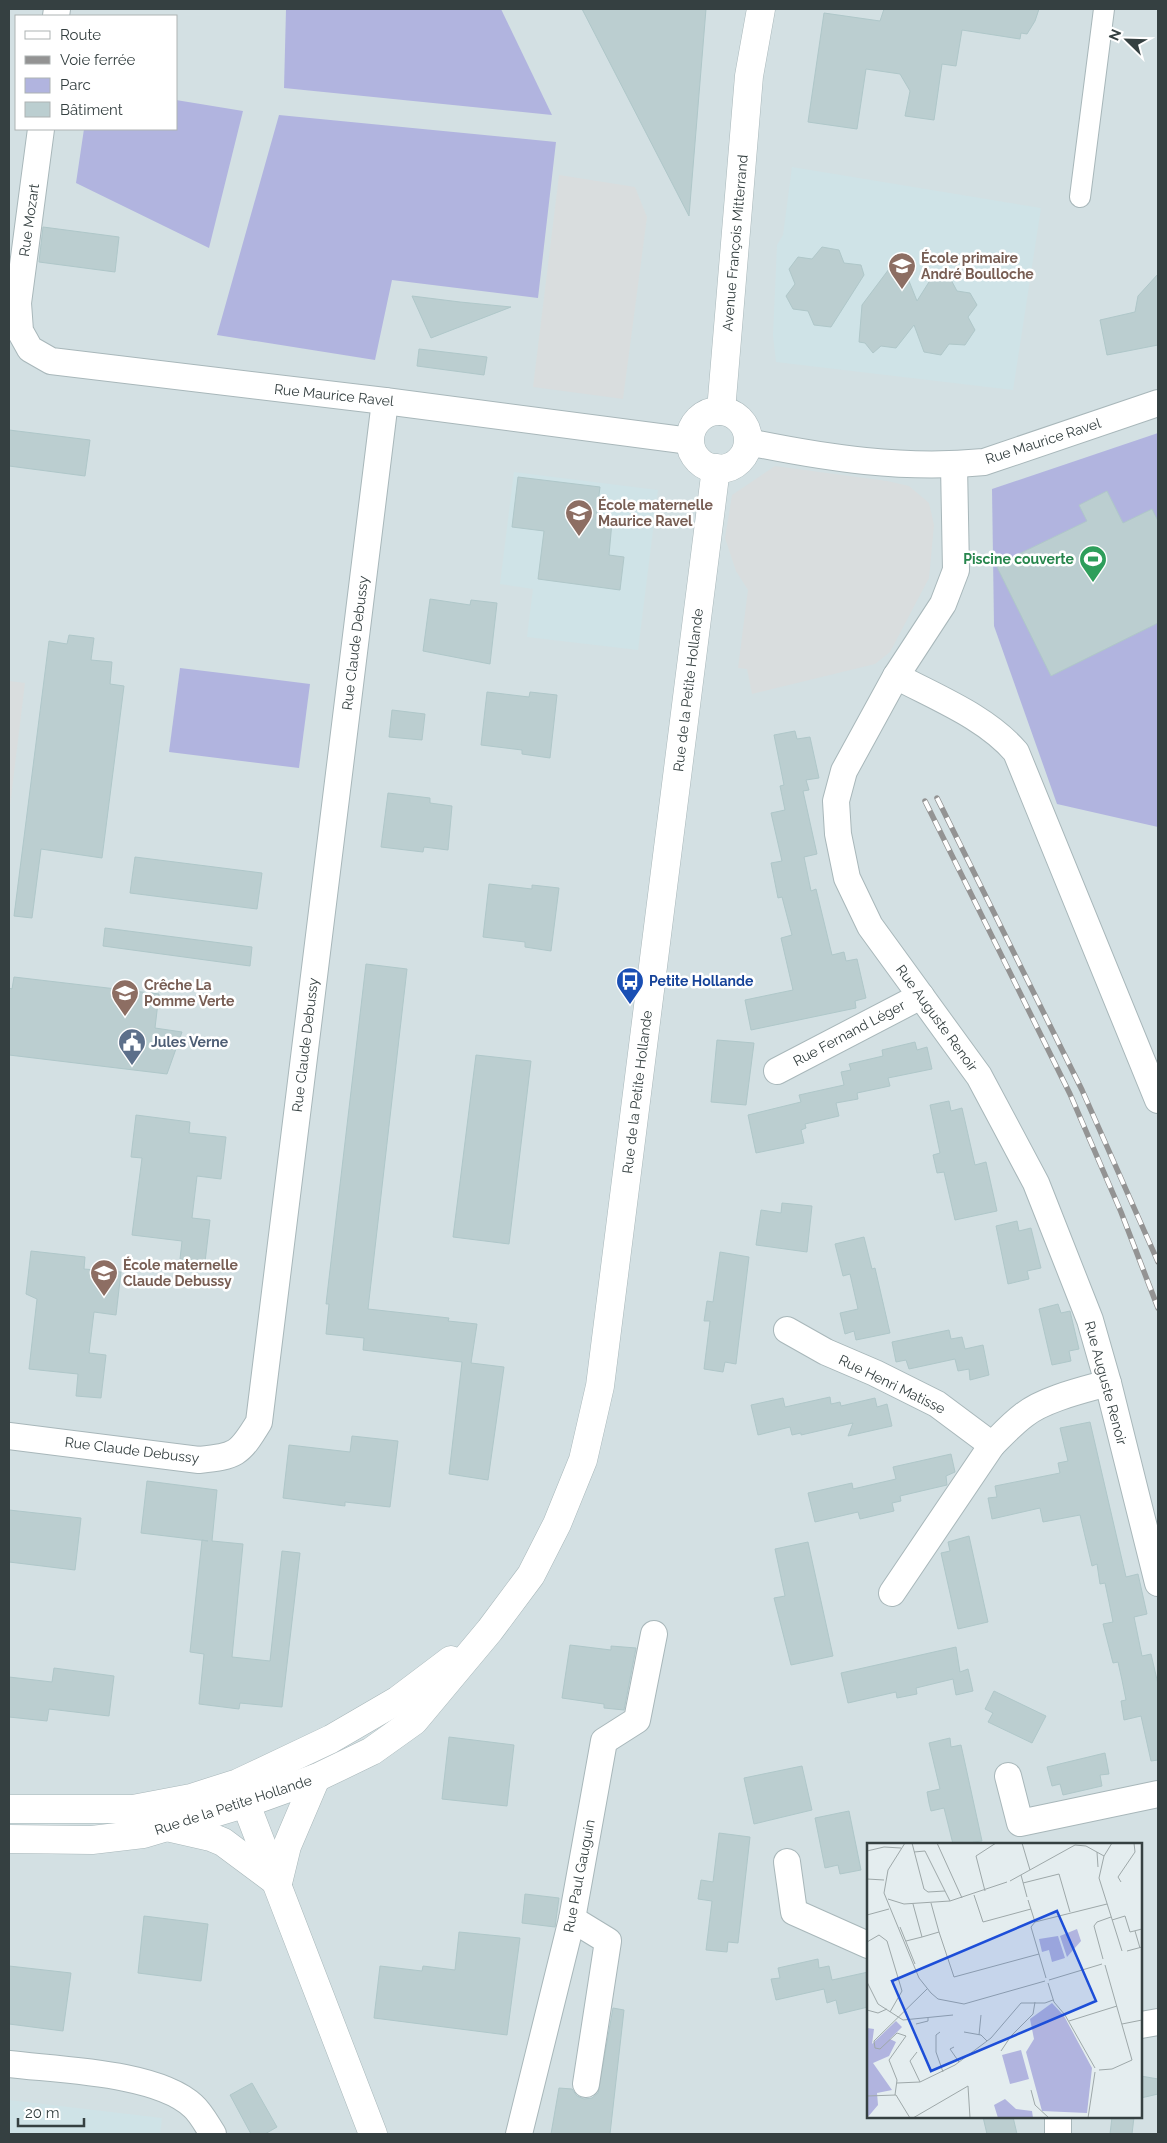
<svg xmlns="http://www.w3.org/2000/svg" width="1167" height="2143" font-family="Raleway,sans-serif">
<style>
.residential{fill:#d3e0e3;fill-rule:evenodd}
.education{fill:#cfe3e7}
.green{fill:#b1b4df}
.parking{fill:#d9ddde}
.building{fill:#bbced0;stroke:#afc7c9}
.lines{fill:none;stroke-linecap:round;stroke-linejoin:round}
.pedestrian-casing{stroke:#a8b7ba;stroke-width:22}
.minor-casing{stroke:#a8b7ba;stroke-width:28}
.tertiary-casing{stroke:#a8b7ba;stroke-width:29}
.pedestrian{stroke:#fff;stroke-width:20}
.minor{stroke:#fff;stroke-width:26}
.tertiary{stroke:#fff;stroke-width:28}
.rail-casing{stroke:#939393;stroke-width:5.5}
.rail{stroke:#fff;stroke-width:4;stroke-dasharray:11;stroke-linecap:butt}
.labels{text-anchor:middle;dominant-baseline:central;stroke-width:5;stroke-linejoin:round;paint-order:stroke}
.street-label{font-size:14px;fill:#354041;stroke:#fff}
.education-label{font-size:14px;font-weight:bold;fill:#785e54;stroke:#fff;text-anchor:start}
.leisure-label{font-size:14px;font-weight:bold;fill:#27864d;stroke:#fff;text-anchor:end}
.transit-label{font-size:14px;font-weight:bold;fill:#164399;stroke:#fff;text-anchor:start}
.service-label{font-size:14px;font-weight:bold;fill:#4e5e75;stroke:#fff;text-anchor:start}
.inset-road{fill:none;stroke:#9ea8a9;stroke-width:1}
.view{fill:#1d4ed8;fill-opacity:0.15;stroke:#1d4ed8;stroke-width:2.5}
.inset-edge{fill:none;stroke:#354041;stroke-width:2.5}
</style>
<rect width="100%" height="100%" fill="#e4edef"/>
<path class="residential" d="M9,9h1149v2125h-1149zM16,16h160v113h-160zM868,1844h273v273h-273z"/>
<g class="education">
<polygon points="792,167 1041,208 1013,390 776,362 773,335 777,245 783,235"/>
<polygon points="514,472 658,490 638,650 527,637 533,589 500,584"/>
<polygon points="9,2100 162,2118 160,2134 9,2134"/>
</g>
<g class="green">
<polygon points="286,9 501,9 552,115 284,88"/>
<polygon points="176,100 243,111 209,248 76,183 84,129 176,129"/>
<polygon points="279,115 556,142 538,298 392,280 375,360 217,335"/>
<polygon points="1158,433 1158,827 1057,804 994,626 992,489"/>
<polygon points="180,668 310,684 299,768 169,752"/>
</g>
<g class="parking">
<polygon points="559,175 635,187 647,217 623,399 533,387"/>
<polygon points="775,466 887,481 909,486 929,503 934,525 929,578 890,652 875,664 752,694 747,669 738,668 748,590 736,571 725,538 732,495"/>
<polygon points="9,681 25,683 9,814"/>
</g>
<g class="building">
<polygon points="582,9 706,9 689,216"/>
<polygon points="884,9 1039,9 1035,21 1027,34 1021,33 1020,39 962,30 956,66 942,64 934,120 905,116 910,91 900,74 866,69 857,129 808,122 824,13 880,21"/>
<polygon points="43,227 119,237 115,272 39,262"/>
<polygon points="822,247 839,250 844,263 861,265 864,275 831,327 814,325 808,311 793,309 786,296 795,284 789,269 798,257 812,259"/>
<polygon points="889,269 905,271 917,301 934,274 949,276 957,291 970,293 977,305 968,317 975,330 965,345 949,344 941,355 924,352 914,325 896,348 881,346 873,353 865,343 859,342 862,305"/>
<polygon points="1158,274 1158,345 1107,355 1100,320 1135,312 1138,296"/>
<polygon points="412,296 460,302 511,307 431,338"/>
<polygon points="419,349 487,357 484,375 417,366"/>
<polygon points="9,430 90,440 85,476 9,466"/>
<polygon points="518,477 600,487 596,520 612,522 609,555 624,557 620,590 538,579 544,531 512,527"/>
<polygon points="1107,491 1123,523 1152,509 1158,521 1158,623 1051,676 996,565 1087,521 1079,505"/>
<polygon points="430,599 470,605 471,600 497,603 490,664 423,651"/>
<polygon points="69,635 94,638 91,660 112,662 110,684 124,686 102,858 41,849 32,918 14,916 49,641 67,644"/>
<polygon points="487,692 529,697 530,692 557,695 550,758 522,754 522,750 481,745"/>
<polygon points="392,710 425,714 422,740 389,737"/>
<polygon points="795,731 797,739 810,737 819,778 806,780 809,790 803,791 817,854 804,857 811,891 816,889 832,955 844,952 846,961 857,959 866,998 855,1001 856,1008 751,1030 745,1000 793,990 781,938 792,935 782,897 778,898 771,863 782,861 771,813 785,810 780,786 784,785 774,735"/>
<polygon points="388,793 430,798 430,803 452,806 448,850 424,847 423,852 381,847"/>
<polygon points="135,857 262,873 257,909 130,893"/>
<polygon points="489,884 532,889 532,885 559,888 551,951 525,947 525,942 483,937"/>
<polygon points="105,928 252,947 250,966 103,946"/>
<polygon points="366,964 407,969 368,1309 449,1318 448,1321 477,1324 471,1363 504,1367 488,1480 449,1474 462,1362 363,1350 364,1338 326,1334 329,1304 326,1304"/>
<polygon points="14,977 159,994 155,1028 182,1032 167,1074 9,1055 9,988 12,989"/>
<polygon points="717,1040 754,1043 746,1105 711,1102"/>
<polygon points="915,1042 917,1050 927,1047 932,1069 888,1078 890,1086 857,1093 858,1099 836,1103 839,1116 805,1124 806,1128 801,1130 804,1143 756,1153 748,1115 801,1102 799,1095 844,1085 841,1072 851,1070 849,1064 883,1056 882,1050"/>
<polygon points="476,1055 531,1061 509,1244 453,1237"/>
<polygon points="949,1101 951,1111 962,1108 975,1165 986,1162 997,1211 955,1220 944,1172 937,1173 933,1155 940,1153 930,1105"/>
<polygon points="136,1115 190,1122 189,1133 226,1137 221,1179 197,1176 192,1218 210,1220 205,1262 180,1259 182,1241 132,1235 142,1158 131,1157"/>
<polygon points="782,1203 812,1206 807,1252 756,1245 761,1210 781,1213"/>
<polygon points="1017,1221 1019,1231 1031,1228 1041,1268 1027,1271 1029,1279 1008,1284 996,1226"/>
<polygon points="864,1237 872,1269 875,1268 890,1333 856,1340 854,1331 845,1334 840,1313 858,1309 850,1274 843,1276 835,1244"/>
<polygon points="31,1251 85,1257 84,1269 121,1272 116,1315 94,1312 89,1353 106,1355 101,1398 76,1396 78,1374 29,1369 37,1299 26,1294"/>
<polygon points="720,1252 749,1257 736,1364 725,1362 723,1372 704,1369 710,1321 704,1321 707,1301 713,1302"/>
<polygon points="1058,1304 1061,1313 1070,1311 1079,1349 1069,1351 1071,1361 1052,1365 1039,1309"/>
<polygon points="949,1330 951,1339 962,1337 965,1349 983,1345 989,1375 970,1380 969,1369 958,1371 955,1359 909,1369 906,1360 896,1362 892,1342"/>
<polygon points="830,1397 831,1404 840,1402 841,1406 875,1398 877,1407 887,1404 892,1426 848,1436 853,1423 801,1435 801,1433 792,1435 790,1427 758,1435 751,1405 783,1398 785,1407"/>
<polygon points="1090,1422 1126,1577 1138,1574 1147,1614 1134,1617 1142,1656 1151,1654 1158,1684 1158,1760 1151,1761 1141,1716 1124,1720 1121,1701 1126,1700 1122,1680 1118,1662 1113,1663 1103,1624 1113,1622 1109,1602 1105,1583 1100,1584 1097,1564 1092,1566 1080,1515 1043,1522 1040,1508 992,1519 988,1498 997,1497 995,1486 1060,1473 1058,1463 1068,1461 1060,1428"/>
<polygon points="352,1436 398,1441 390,1507 345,1502 345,1506 283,1498 289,1445 350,1452"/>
<polygon points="951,1454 955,1472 946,1476 947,1485 900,1496 901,1501 892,1503 894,1511 860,1519 858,1512 815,1522 808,1493 852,1483 853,1489 896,1479 893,1467"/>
<polygon points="147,1481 217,1490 212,1541 243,1544 232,1657 270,1661 282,1551 300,1553 282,1707 240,1703 239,1709 199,1704 204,1654 190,1652 202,1540 208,1541 141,1533"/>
<polygon points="9,1510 81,1518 75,1570 9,1562"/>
<polygon points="969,1536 988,1622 958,1629 941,1553 950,1551 948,1542"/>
<polygon points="808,1542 833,1656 791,1665 774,1598 785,1596 775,1549"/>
<polygon points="570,1645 611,1650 611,1646 636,1648 624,1710 604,1708 604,1704 562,1698"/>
<polygon points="956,1647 960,1672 968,1669 973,1691 956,1695 953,1679 916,1688 917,1694 897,1698 896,1692 848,1703 841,1673"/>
<polygon points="54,1668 114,1676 109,1716 49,1709 47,1721 9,1717 9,1677 52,1682"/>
<polygon points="994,1691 1046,1716 1032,1743 988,1722 993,1713 985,1709"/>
<polygon points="449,1737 514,1745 507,1806 442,1799"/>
<polygon points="950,1738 951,1747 961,1745 982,1841 973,1842 973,1844 953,1844 944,1808 931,1811 929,1803 927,1792 940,1789 929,1743"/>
<polygon points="1105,1753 1109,1774 1100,1775 1102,1786 1063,1795 1060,1784 1052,1786 1047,1767"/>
<polygon points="802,1766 812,1810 754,1824 744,1778"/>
<polygon points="849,1811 861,1870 840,1874 838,1865 825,1868 815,1818"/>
<polygon points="719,1833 750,1837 738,1943 728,1942 727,1952 706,1950 712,1901 698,1899 701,1880 713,1882"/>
<polygon points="525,1894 559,1898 555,1927 522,1923"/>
<polygon points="144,1916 208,1924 201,1981 138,1973"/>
<polygon points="459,1932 520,1938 507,2035 374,2018 380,1966 422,1971 423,1966 455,1970"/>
<polygon points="818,1959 819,1968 829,1966 832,1980 868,1972 868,2007 839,2014 836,2000 827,2003 824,1989 776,2000 771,1979 780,1978 778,1968"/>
<polygon points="9,1966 71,1973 63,2031 9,2024"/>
<polygon points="613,2008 624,2010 610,2134 551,2134 559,2088 572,2089 577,2096 584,2099 592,2098 598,2093"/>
<polygon points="1141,2076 1158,2079 1158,2094 1141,2098"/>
<polygon points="252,2083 277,2127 265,2134 251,2134 230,2095"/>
<polygon points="983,2117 1013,2117 1017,2134 987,2134"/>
<polygon points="1112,2117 1134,2117 1132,2134 1110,2134"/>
</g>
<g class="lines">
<g class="pedestrian-casing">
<polyline id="pedestrian" points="1080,197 1104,9"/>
</g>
<g class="minor-casing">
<g id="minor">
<polyline points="56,16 57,9"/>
<polyline points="41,129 18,303 20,331 30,349 51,361 385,401 690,441"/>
<path d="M748,442c78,16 156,28 236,20l174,-59"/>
<polyline points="954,465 956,570 943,604 896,676 844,771 836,801 838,834 847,878 870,926 979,1076 1036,1183 1090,1320 1108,1383 1158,1583"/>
<path d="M896,676c41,22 90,41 120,76l142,348"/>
<polyline points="777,1071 921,996"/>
<polyline points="787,1330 826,1352 875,1373 937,1404 992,1445"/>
<path d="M9,1436l190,24c37,-4 40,-5 60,-38l126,-1021"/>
<path d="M892,1593l100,-148c10,-10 20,-21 32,-30 20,-16 59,-25 84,-32"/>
<polyline points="1008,1776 1020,1823 1158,1794"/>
<polyline points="787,1862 794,1912 868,1945"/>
<polyline points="572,1919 608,1941 586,2084"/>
<polyline points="1141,2025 1158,2022"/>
<path d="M9,2064c49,6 148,8 184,42 8,7 14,19 20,28"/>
<polyline points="1058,2117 1058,2134"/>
<polyline points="519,2134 572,1919 604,1741 637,1720 654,1634"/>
</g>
</g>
<g class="tertiary-casing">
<g id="tertiary">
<polyline points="721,411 749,76 761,9"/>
<circle cx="719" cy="440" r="29"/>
<polyline points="239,1786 373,2134"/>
<polyline points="9,1809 133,1809 191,1798 238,1783 331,1739 398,1700 451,1660"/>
<polyline points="167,1827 211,1837 223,1842 278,1883 287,1846 316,1778"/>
<polyline points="9,1839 92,1840 143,1834 247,1803 316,1778 372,1751 414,1721 490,1630 531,1575 557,1524 583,1460 600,1386 716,468"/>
</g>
</g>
<use href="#pedestrian" class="pedestrian"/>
<use href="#minor" class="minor"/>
<use href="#tertiary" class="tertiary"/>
<g class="rail-casing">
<g id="rail">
<polyline points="937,798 1082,1090 1158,1262"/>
<polyline points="925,801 1070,1094 1121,1212 1158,1308"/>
</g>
</g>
<use href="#rail" class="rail"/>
</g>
<defs>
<g id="school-pin" transform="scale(1.4375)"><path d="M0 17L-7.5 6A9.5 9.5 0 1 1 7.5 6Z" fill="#8d6e63" stroke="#fff"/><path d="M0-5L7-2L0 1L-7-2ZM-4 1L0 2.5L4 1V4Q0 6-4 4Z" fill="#fff"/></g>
<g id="stadium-pin" transform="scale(1.4375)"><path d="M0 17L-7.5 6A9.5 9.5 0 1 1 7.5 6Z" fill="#2e9e5b" stroke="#fff"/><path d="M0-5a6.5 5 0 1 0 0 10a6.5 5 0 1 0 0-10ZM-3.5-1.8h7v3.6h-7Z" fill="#fff"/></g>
<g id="bus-pin" transform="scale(1.4375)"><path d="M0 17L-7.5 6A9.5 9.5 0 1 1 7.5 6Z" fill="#1a4fb4" stroke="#fff"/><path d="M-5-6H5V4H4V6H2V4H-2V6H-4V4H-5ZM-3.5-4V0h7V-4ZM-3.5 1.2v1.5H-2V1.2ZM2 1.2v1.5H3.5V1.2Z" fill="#fff"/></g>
<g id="civic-pin" transform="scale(1.4375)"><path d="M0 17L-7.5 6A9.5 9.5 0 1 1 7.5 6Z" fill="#5c6f8a" stroke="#fff"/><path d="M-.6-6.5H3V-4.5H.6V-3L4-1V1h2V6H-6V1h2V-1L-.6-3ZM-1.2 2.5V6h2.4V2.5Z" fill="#fff"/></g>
</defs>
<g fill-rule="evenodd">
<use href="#school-pin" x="902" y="266"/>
<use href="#school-pin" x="579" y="513"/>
<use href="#stadium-pin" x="1093" y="559"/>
<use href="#bus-pin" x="630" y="981"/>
<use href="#school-pin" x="125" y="993"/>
<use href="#civic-pin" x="132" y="1042"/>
<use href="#school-pin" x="104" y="1273"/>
</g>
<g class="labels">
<g class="street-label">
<text transform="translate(29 220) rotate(-82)">Rue Mozart</text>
<text transform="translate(735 243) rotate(-85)">Avenue François Mitterrand</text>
<text transform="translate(334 395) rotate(6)">Rue Maurice Ravel</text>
<text transform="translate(1043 441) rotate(-18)">Rue Maurice Ravel</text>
<text transform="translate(355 643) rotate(-83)">Rue Claude Debussy</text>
<text transform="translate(688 690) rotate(-83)">Rue de la Petite Hollande</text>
<text transform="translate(937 1018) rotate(54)">Rue Auguste Renoir</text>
<text transform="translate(849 1033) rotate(-28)">Rue Fernand Léger</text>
<text transform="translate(305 1045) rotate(-83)">Rue Claude Debussy</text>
<text transform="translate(637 1092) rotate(-83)">Rue de la Petite Hollande</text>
<text transform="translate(1106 1383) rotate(75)">Rue Auguste Renoir</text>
<text transform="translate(892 1384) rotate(26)">Rue Henri Matisse</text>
<text transform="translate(132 1450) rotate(7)">Rue Claude Debussy</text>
<text transform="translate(233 1805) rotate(-18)">Rue de la Petite Hollande</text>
<text transform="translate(579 1876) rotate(-79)">Rue Paul Gauguin</text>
</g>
<g class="education-label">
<text x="921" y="258">École primaire<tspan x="921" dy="16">André Boulloche</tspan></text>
<text x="598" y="505">École maternelle<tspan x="598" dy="16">Maurice Ravel</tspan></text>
<text x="144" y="985">Crêche La<tspan x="144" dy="16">Pomme Verte</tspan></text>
<text x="123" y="1265">École maternelle<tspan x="123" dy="16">Claude Debussy</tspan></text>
</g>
<g class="leisure-label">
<text x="1074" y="559">Piscine couverte</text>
</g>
<g class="transit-label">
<text x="649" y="981">Petite Hollande</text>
</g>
<g class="service-label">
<text x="151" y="1042">Jules Verne</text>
</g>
</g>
<g transform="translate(867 1843)">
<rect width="275" height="275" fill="#e4edef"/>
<path d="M210,86l4,12 -14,16 -7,-21zM191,93l7,22 -13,4 -3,-12 -7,2 -3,-13zM185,160l12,13 28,52 -5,45 -45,-2 -16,-59 8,-13 -4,-20zM29,178l6,6 -12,12 6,3 -7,14 -16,7 19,27 -15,3 1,12 -11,13v-90l7,1 -2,15zM154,207l8,29 -19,5 -8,-29zM138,256l11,10 16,2 1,7h-35l-4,-13z" fill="#b1b4df"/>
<path class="inset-road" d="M38,0l-17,27 -4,23 35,85 12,15 7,6 26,5 81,-23M45,0l12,46 4,3 17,-1M70,0l25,55M155,0l8,27M245,0l-8,13 -5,22 23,73M0,8l17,-4 17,1M47,9l11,-1 25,50M230,9l1,15M154,32l6,22M0,36l17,1M143,38l65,-36 11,1 18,10M254,39l-3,-5 17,-25 -1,-9M156,40l36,-9 11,38M118,48l-9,-35 20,-13M107,52l9,27 48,-13M21,56l16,5 46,-3 57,-19M161,57l7,22M64,60l8,29M46,61l9,33 17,-5 15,45 85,-23M0,72l22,-6M245,77l13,-4 5,16 12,-3M168,79l72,-18M168,79l-4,5 15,51M33,84l15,37M268,88l5,17M39,98l16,-4M0,99l12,-7 8,6 15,50 -12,21M260,108l15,-4M236,116l-9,-33 3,-4 14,-5M182,137l53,-16M0,139l11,22 25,16 50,-5M181,140l6,19 11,13 30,53M0,167l11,3 9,-4M202,178l48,-15M49,181l12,-3v-3M255,181l20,-4M73,189l-4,3v17l7,20M97,189l17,3 6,6M112,192l2,-20M87,204l-4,2 9,13M134,208l10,-15 22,-22 2,-12M50,209l-7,9 10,21M232,227l13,-1 20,-9 -27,-95M30,240l23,-1 35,-17 36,-27 30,-35h24l8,-3M164,247l4,15 14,13M28,252l2,-15 -8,-20 17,-24 -9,-3 -17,16 -5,-1 -1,-7 53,-52M0,253l29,-1 14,23M46,275l55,-32 2,32M221,275l7,-46"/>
<path class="view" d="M190,68l39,90 -165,70 -39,-90z"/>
<rect width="275" height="275" class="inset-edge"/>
</g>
<rect width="1167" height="2143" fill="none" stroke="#354041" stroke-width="20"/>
<rect x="15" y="15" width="162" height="115" fill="#ffffff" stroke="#aeb3b3"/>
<rect x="25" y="31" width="25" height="8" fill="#ffffff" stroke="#aeb3b3"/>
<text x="60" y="40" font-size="15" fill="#354041">Route</text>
<rect x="25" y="56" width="25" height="8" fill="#939393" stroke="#aeb3b3"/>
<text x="60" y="65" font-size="15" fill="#354041">Voie ferrée</text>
<rect x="25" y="78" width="25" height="15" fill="#b1b4df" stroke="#aeb3b3"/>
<text x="60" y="90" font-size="15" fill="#354041">Parc</text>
<rect x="25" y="102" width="25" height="15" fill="#bbced0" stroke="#aeb3b3"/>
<text x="60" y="115" font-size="15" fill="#354041">Bâtiment</text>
<g transform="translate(1127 40) rotate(293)" stroke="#ffffff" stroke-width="4" paint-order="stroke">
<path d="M0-4L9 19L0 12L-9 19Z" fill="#354041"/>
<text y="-8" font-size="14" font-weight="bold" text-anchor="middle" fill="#354041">N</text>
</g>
<path d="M18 2118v8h66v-8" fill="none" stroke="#354041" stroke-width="2.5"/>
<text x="25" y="2118" font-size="15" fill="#354041" stroke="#ffffff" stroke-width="4" paint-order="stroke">20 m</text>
</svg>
